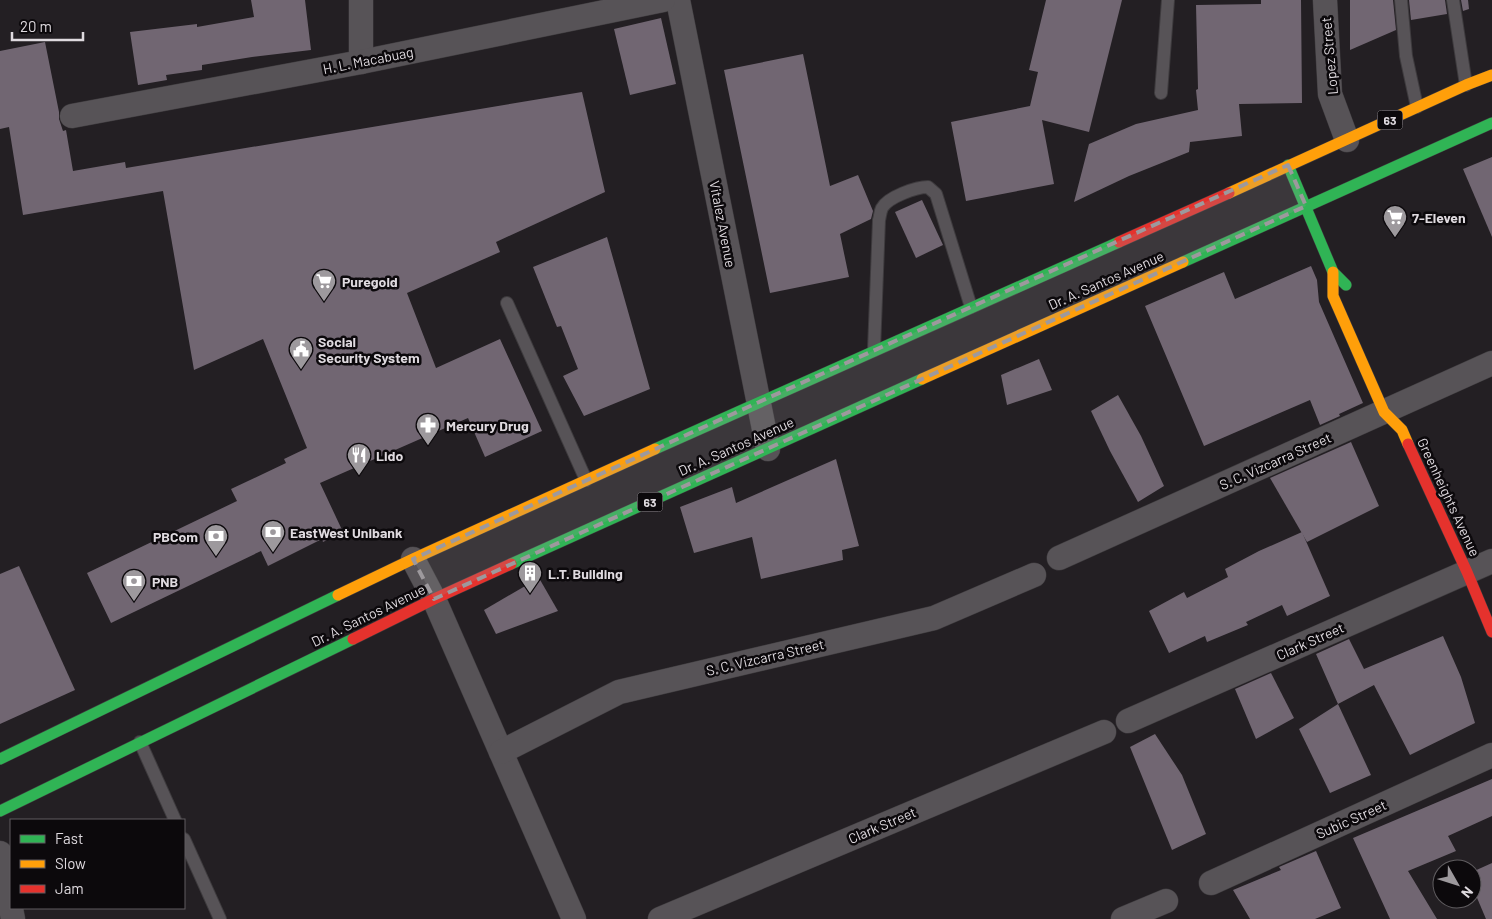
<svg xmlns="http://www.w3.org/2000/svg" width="1492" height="919" font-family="Barlow,sans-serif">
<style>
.building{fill:#716672}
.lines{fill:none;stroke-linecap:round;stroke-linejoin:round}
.lane-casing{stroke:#3e3b3e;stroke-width:14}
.street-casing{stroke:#3e3b3e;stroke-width:25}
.fast-casing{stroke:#3e3b3e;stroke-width:12}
.slow-casing{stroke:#3e3b3e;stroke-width:12}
.jam-casing{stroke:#3e3b3e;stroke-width:12}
.lane{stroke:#575357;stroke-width:12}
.street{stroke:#575357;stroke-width:24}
.fast{stroke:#30b455;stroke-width:11}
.slow{stroke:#ff9f0a;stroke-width:11}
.jam{stroke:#e5322d;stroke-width:11}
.marked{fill:#9d999d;fill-opacity:0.2;stroke:#9d999d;stroke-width:4;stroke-dasharray:10 6;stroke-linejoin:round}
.labels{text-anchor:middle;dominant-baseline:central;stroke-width:5;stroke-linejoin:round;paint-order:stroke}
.shield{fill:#0c090c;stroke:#a09ba0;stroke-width:1}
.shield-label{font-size:12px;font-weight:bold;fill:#dfdadf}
.street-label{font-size:14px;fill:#dfdadf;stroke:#0c090c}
.poi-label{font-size:14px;font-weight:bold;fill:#dfdadf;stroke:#0c090c;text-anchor:start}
</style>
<rect width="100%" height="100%" fill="#231f23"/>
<g class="building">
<polygon points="251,0 305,0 311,50 252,57 202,65 202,70 166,75 167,80 138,85 130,32 197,24 197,27 254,17"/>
<polygon points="1046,0 1122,0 1089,132 1042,120 1054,184 966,201 951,122 1030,106 1038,72 1029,70"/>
<polygon points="1261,0 1301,0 1302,103 1239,104 1242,136 1190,142 1189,152 1129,176 1074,202 1089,144 1136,124 1198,110 1196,90 1198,89 1196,5 1261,4"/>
<polygon points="1350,0 1393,0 1396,30 1350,50"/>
<polygon points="1409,0 1445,0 1447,14 1411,20"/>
<polygon points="1461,0 1468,0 1469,9 1463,11"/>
<polygon points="661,18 676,84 630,95 614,29"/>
<polygon points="45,42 59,112 59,119 63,131 66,130 73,171 125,162 126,168 582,92 605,192 496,242 500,252 407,293 436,368 500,339 542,431 485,457 468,418 320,483 343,532 323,542 322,539 268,566 261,551 111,623 87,573 237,501 231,489 286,463 284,459 307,448 263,339 194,370 163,191 23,215 9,127 0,129 0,51"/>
<polygon points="803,54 830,186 858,175 873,211 871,219 840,234 849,277 770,293 724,70"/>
<polygon points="1492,157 1492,237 1463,169"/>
<polygon points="922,200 943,245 916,258 895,212"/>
<polygon points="607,237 650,389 584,416 563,376 578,369 561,326 557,327 533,267"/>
<polygon points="1311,266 1317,280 1319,302 1363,403 1339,414 1340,416 1320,425 1310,400 1204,446 1145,306 1224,272 1235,299"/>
<polygon points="1039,359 1052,390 1007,405 1001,375"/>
<polygon points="1118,395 1141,436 1164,486 1138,502 1110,451 1091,411"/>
<polygon points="1351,442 1379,506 1307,542 1270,478"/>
<polygon points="836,459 859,546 842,550 843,560 761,579 752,537 694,553 680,507 732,487 736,503"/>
<polygon points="1302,532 1330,596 1287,616 1282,605 1246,622 1248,625 1207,642 1205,636 1169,653 1149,611 1184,592 1187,598 1228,577 1225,569 1259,551"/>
<polygon points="19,566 75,690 0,724 0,574"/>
<polygon points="539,578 558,611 496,634 484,610"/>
<polygon points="1443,636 1461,677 1475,723 1410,755 1374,685 1338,704 1316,654 1349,639 1364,669"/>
<polygon points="1271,673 1294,718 1256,739 1235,689"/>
<polygon points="1338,704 1371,775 1330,793 1299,729"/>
<polygon points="1155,734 1182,775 1206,834 1172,850 1130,747"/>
<polygon points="1492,779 1492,816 1448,836 1456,851 1408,871 1437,919 1390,919 1353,838"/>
<polygon points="1316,851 1341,908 1315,919 1250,919 1233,890 1281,870 1279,867"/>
<polygon points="1492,863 1492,919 1486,919 1472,886 1472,872"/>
</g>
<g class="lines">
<g class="lane-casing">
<g id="lane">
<polyline points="1401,0 1406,56 1417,107"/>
<polyline points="1453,0 1466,85"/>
<polyline points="1161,93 1168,0"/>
<polyline points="507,303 586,480"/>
<path d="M874,350l5,-130c1,-3 1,-8 3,-12 6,-11 34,-21 46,-21l8,7 35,113"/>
<polyline points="140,742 175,820"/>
<polyline points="184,839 220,919"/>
</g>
</g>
<g class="street-casing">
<g id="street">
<polyline points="678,0 768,449"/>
<polyline points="1325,0 1330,94 1347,140"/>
<polyline points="361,62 361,0"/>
<polyline points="72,116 361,62 663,0"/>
<polyline points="1059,558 1492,363"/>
<polyline points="413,559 434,599 574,919"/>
<polyline points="1128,721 1492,561"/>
<polyline points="501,752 619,692 934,618 1034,575"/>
<polyline points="0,853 13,919"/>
<polyline points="1211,883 1492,755"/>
<polyline points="660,919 1104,732"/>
<polyline points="1123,919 1166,901"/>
</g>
</g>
<g class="fast-casing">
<g id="fast">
<polyline points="1288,165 1333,272 1346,285"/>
<polyline points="1183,262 1492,123"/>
<polyline points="655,449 1119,242"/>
<polyline points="511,564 922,379"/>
<polyline points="0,759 338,595"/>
<polyline points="0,811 353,639"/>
</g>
</g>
<g class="slow-casing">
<g id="slow">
<polyline points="1229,193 1466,85 1492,75"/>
<polyline points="1333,272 1333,296 1384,412 1402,430 1408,444"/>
<polyline points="922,379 1183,262"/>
<polyline points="338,595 413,559 655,449"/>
</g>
</g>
<g class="jam-casing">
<g id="jam">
<polyline points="1119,242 1229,193"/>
<polyline points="1408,444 1467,572 1492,632"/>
<polyline points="353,639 434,599 511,564"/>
</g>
</g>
<use href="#lane" class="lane"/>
<use href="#street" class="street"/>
<use href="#fast" class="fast"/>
<use href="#slow" class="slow"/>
<use href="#jam" class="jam"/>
</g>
<path class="marked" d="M1288,165l18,41 -872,393 -21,-40 346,-157z"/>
<defs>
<g id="supermarket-pin" transform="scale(1.25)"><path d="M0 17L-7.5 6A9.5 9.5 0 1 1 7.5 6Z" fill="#9d999d" stroke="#0c090c"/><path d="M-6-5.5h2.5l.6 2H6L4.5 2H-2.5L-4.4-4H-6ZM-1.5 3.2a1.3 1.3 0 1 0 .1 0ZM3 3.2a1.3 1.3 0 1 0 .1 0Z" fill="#fff"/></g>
<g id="civic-pin" transform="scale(1.25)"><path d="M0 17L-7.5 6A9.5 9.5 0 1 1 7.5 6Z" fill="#9d999d" stroke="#0c090c"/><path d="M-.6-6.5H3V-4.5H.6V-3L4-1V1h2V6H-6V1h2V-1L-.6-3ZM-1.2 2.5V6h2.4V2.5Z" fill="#fff"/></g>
<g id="pharmacy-pin" transform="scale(1.25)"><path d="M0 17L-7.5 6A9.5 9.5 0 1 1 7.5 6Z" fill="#9d999d" stroke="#0c090c"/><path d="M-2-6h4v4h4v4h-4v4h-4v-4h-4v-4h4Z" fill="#fff"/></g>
<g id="restaurant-pin" transform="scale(1.25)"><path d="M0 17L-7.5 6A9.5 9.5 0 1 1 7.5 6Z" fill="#9d999d" stroke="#0c090c"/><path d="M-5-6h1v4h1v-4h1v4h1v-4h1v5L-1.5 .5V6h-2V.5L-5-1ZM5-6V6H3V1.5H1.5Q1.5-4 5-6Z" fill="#fff"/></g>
<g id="bank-pin" transform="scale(1.25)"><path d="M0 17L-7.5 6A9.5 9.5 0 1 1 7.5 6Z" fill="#9d999d" stroke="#0c090c"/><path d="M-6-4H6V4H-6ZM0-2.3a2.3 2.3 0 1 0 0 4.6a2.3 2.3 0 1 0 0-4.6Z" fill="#fff"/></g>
<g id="building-pin" transform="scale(1.25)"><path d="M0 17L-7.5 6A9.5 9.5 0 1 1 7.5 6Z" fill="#9d999d" stroke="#0c090c"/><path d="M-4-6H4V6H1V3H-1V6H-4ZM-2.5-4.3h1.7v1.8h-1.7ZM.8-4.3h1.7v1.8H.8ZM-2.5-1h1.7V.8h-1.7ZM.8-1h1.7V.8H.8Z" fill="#fff"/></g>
</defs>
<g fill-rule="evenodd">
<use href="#supermarket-pin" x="1395" y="217"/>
<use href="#supermarket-pin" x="324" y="281"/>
<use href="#civic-pin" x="301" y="349"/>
<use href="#pharmacy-pin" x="428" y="425"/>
<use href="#restaurant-pin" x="359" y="455"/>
<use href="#bank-pin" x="273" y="532"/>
<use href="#bank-pin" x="216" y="536"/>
<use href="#building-pin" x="530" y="573"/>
<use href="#bank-pin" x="134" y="581"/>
</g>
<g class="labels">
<g class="shield">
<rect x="1377.5" y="110.5" width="25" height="19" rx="4"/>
<rect x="637.5" y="492.5" width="25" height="19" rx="4"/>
</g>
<g class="shield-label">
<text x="1390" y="120">63</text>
<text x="650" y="502">63</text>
</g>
<g class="street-label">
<text transform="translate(1329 56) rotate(-95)">Lopez Street</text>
<text transform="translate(368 60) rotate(-11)">H. L. Macabuag</text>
<text transform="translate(723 224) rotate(79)">Vitalez Avenue</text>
<text transform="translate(1106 280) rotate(-24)">Dr. A. Santos Avenue</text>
<text transform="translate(736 446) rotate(-24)">Dr. A. Santos Avenue</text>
<text transform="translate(1275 461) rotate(-24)">S. C. Vizcarra Street</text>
<text transform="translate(1449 497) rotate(65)">Greenheights Avenue</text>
<text transform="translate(368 615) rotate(-26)">Dr. A. Santos Avenue</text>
<text transform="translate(1310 641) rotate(-24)">Clark Street</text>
<text transform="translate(765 657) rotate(-13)">S. C. Vizcarra Street</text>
<text transform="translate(1351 819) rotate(-24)">Subic Street</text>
<text transform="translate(882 825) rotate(-23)">Clark Street</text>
</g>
<g class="poi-label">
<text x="1412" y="217">7-Eleven</text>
<text x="342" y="281">Puregold</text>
<text x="318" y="341">Social<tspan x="318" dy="16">Security System</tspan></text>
<text x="446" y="425">Mercury Drug</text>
<text x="376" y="455">Lido</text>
<text x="290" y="532">EastWest Unibank</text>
<text x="198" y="536" text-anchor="end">PBCom</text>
<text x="548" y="573">L.T. Building</text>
<text x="152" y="581">PNB</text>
</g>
</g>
<rect x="10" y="819" width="175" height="90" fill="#0c090c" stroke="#605d60"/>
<rect x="20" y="835" width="25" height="8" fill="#30b455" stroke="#605d60"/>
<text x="55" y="844" font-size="15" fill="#dfdadf">Fast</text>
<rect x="20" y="860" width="25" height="8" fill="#ff9f0a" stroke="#605d60"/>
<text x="55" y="869" font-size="15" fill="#dfdadf">Slow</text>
<rect x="20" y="885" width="25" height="8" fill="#e5322d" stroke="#605d60"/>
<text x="55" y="894" font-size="15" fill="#dfdadf">Jam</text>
<g transform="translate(1457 884) rotate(129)"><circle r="24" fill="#0c090c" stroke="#605d60"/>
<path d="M0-4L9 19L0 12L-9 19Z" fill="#9d999d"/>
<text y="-8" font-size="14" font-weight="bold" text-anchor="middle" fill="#dfdadf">N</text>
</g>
<path d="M12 32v8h71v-8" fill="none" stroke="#dfdadf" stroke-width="2.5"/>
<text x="20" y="32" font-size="15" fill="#dfdadf" stroke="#0c090c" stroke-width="4" paint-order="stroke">20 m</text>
</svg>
